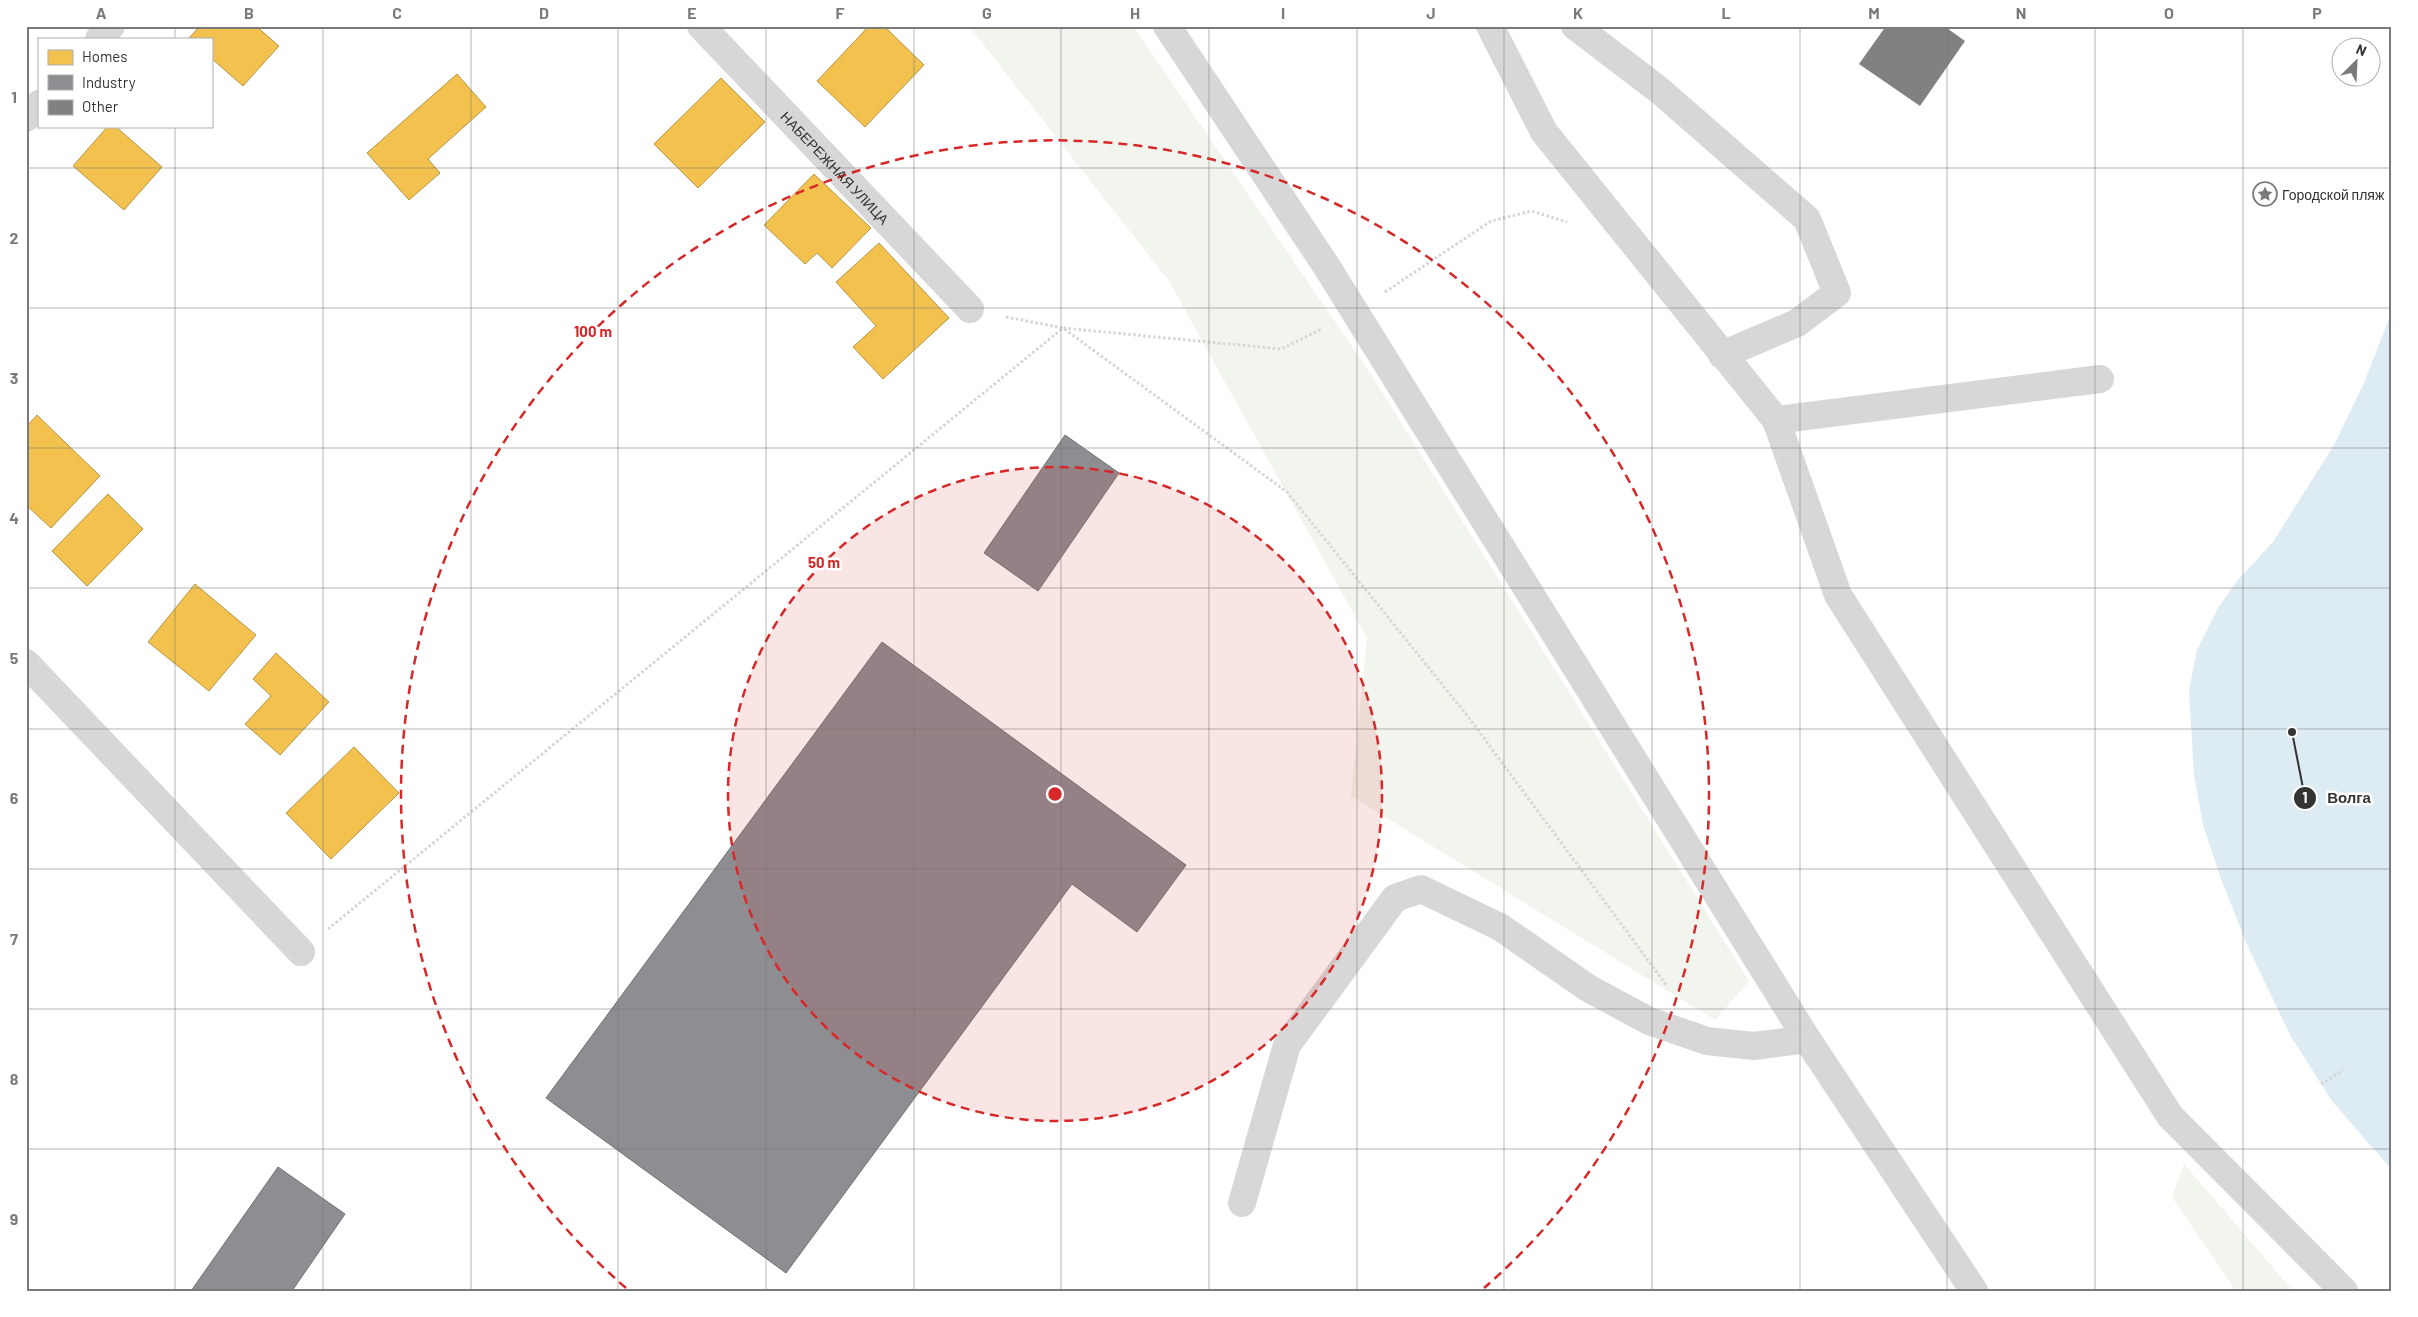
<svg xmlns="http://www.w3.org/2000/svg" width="2418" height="1317" font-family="Barlow,sans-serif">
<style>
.green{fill:#f1f5ed}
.water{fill:#ddebf3}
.homes{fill:#f2c14e;stroke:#b99646}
.industry{fill:#8d8d92;stroke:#727276}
.building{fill:#818181}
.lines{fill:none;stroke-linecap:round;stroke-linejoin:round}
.path{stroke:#d6d6d6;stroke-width:3;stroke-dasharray:2.5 2.5;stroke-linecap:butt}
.minor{stroke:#d7d7d7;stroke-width:28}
.grid{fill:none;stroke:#7a7a7a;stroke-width:1;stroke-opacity:0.55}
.ring{fill:none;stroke:#d62828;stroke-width:2.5;stroke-dasharray:9 6}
.labels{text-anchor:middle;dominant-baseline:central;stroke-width:5;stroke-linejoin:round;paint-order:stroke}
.street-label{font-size:14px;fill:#333;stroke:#fff}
.poi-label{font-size:14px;fill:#333;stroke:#fff;text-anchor:start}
.centre{fill:#d62828;stroke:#fff;stroke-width:2.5}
.ring-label{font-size:15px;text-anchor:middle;font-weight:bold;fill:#d62828;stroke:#fff;stroke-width:5;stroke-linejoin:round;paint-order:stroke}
.leader{fill:none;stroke:#333;stroke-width:2}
.callout-dot{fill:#333;stroke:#fff;stroke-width:2}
.mark-label{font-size:15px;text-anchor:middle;font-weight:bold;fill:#fff}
.callout-label{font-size:15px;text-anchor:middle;font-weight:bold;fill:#333;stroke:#fff;stroke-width:5;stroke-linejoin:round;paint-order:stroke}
.neatline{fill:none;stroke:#7a7a7a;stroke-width:2}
.grid-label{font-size:16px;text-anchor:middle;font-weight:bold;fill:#7a7a7a}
</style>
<rect width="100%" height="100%" fill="#fff"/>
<g class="green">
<polygon points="969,26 1133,26 1372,376 1749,981 1715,1020 1351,796 1367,638 1169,281"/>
<polygon points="2184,1164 2293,1291 2236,1291 2172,1197"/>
</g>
<polygon class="water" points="2392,311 2392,1170 2332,1101 2290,1035 2248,947 2221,879 2203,825 2194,775 2189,690 2197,650 2218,608 2237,581 2273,542 2334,445 2364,383"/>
<g class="homes">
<polygon points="200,26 256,26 279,46 243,86 211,58 211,39 189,38"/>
<polygon points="869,26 884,26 924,65 865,127 817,81"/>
<polygon points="457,74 486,107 428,159 440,173 409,200 367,153"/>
<polygon points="721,78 765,122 698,188 654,144"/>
<polygon points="108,126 115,126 162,167 124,210 73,166"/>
<polygon points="814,174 871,228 832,268 817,253 805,264 764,225"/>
<polygon points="879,243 949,318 883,379 853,347 876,326 836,282"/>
<polygon points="37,415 100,476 51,528 26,505 26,427"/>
<polygon points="108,494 143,529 87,586 52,551"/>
<polygon points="195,584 256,635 209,691 148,642"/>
<polygon points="276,653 329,702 280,755 245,724 271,696 253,679"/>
<polygon points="354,747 399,793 331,859 286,813"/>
</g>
<g class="industry">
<polygon points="1065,435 1119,473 1038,591 984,553"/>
<polygon points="882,642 1186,865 1137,932 1072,884 786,1273 546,1098"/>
<polygon points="278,1167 345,1214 292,1291 191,1291"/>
</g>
<polygon class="building" points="1886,26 1944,26 1965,41 1920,106 1859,64"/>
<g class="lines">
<g class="path">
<polyline points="1385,292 1491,221 1532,211 1567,222"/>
<polyline points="1006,317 1063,328 1287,492 1466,714 1667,986"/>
<polyline points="328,929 1063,328 1281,349 1322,329"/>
<polyline points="2321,1084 2343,1070"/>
</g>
<g class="minor">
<path id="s1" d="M701,26l269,283"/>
<polyline points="1167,26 1327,267 1807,1039 1974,1291"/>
<polyline points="1490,26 1544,132 1776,420 2100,379"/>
<polyline points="1575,26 1659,90 1807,219 1837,293 1797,323 1722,355"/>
<polyline points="99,39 111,26"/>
<polyline points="26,118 39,104"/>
<polyline points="1776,420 1838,595 2170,1116 2344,1291"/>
<polyline points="26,663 301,952"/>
<polyline points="1242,1203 1287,1045 1395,898 1421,889 1500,927 1588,988 1649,1021 1707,1041 1754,1046 1807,1039"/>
</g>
</g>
<path class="grid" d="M175,26v13M323,26v1265M471,26v1265M618,26v1265M766,26v1265M914,26v1265M1061,26v1265M1209,26v1265M1357,26v1265M1504,26v1265M1652,26v1265M1800,26v1265M1947,26v1265M2095,26v1265M2243,26v1265M175,126v1165M26,168h2366M26,308h2366M26,448h2366M26,588h2366M26,729h2366M26,869h2366M26,1009h2366M26,1149h2366"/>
<circle cx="1055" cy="794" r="327" fill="#d62828" fill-opacity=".12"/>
<g class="ring">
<circle cx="1055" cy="794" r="327"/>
<path d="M626 1288A654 654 0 1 1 1484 1288"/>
</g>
<defs>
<g id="sight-ring" transform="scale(1.25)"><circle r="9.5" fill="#fff" stroke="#7a7a7a" stroke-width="1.5"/><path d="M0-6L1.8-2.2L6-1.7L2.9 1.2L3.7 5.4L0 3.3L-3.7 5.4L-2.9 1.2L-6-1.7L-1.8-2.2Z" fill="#7a7a7a"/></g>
</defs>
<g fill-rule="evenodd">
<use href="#sight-ring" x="2265" y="194"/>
</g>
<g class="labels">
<g class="street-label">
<text stroke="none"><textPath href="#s1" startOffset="195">НАБЕРЕЖНАЯ УЛИЦА</textPath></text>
</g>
<g class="poi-label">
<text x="2282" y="194">Городской пляж</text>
</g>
</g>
<circle cx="1055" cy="794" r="8" class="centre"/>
<g class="ring-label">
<text x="593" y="337">100 m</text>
<text x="824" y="568">50 m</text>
</g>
<path class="leader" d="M2292 732L2305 798"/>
<g class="callout-dot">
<circle cx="2292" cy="732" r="5"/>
<circle cx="2305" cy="798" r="12"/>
</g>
<g class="mark-label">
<text x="2305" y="803">1</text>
</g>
<g class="callout-label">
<text x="2349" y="803">Волга</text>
</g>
<rect width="2418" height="1317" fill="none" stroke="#ffffff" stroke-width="55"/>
<rect x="38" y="38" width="175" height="90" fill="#ffffff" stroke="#adadad"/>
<rect x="48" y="50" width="25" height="15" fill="#f2c14e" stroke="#adadad"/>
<text x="82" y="62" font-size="15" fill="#333333">Homes</text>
<rect x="48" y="75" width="25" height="15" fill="#8d8d92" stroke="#adadad"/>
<text x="82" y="88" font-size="15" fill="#333333">Industry</text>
<rect x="48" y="100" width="25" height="15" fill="#818181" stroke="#adadad"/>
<text x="82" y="112" font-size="15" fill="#333333">Other</text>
<g transform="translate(2356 62) rotate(24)"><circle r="24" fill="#ffffff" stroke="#adadad"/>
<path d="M0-4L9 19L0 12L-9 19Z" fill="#7a7a7a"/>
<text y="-8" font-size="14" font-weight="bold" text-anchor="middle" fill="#333333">N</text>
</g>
<rect x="28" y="28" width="2362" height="1262" class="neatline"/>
<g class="grid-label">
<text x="101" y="19">A</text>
<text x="249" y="19">B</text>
<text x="397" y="19">C</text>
<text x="544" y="19">D</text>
<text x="692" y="19">E</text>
<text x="840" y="19">F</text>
<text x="987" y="19">G</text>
<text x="1135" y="19">H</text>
<text x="1283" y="19">I</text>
<text x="1431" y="19">J</text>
<text x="1578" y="19">K</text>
<text x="1726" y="19">L</text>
<text x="1874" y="19">M</text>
<text x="2021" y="19">N</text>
<text x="2169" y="19">O</text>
<text x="2317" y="19">P</text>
<text x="14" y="103">1</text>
<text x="14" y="244">2</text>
<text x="14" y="384">3</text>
<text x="14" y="524">4</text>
<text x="14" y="664">5</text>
<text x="14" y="804">6</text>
<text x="14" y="945">7</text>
<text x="14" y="1085">8</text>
<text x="14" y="1225">9</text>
</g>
</svg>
